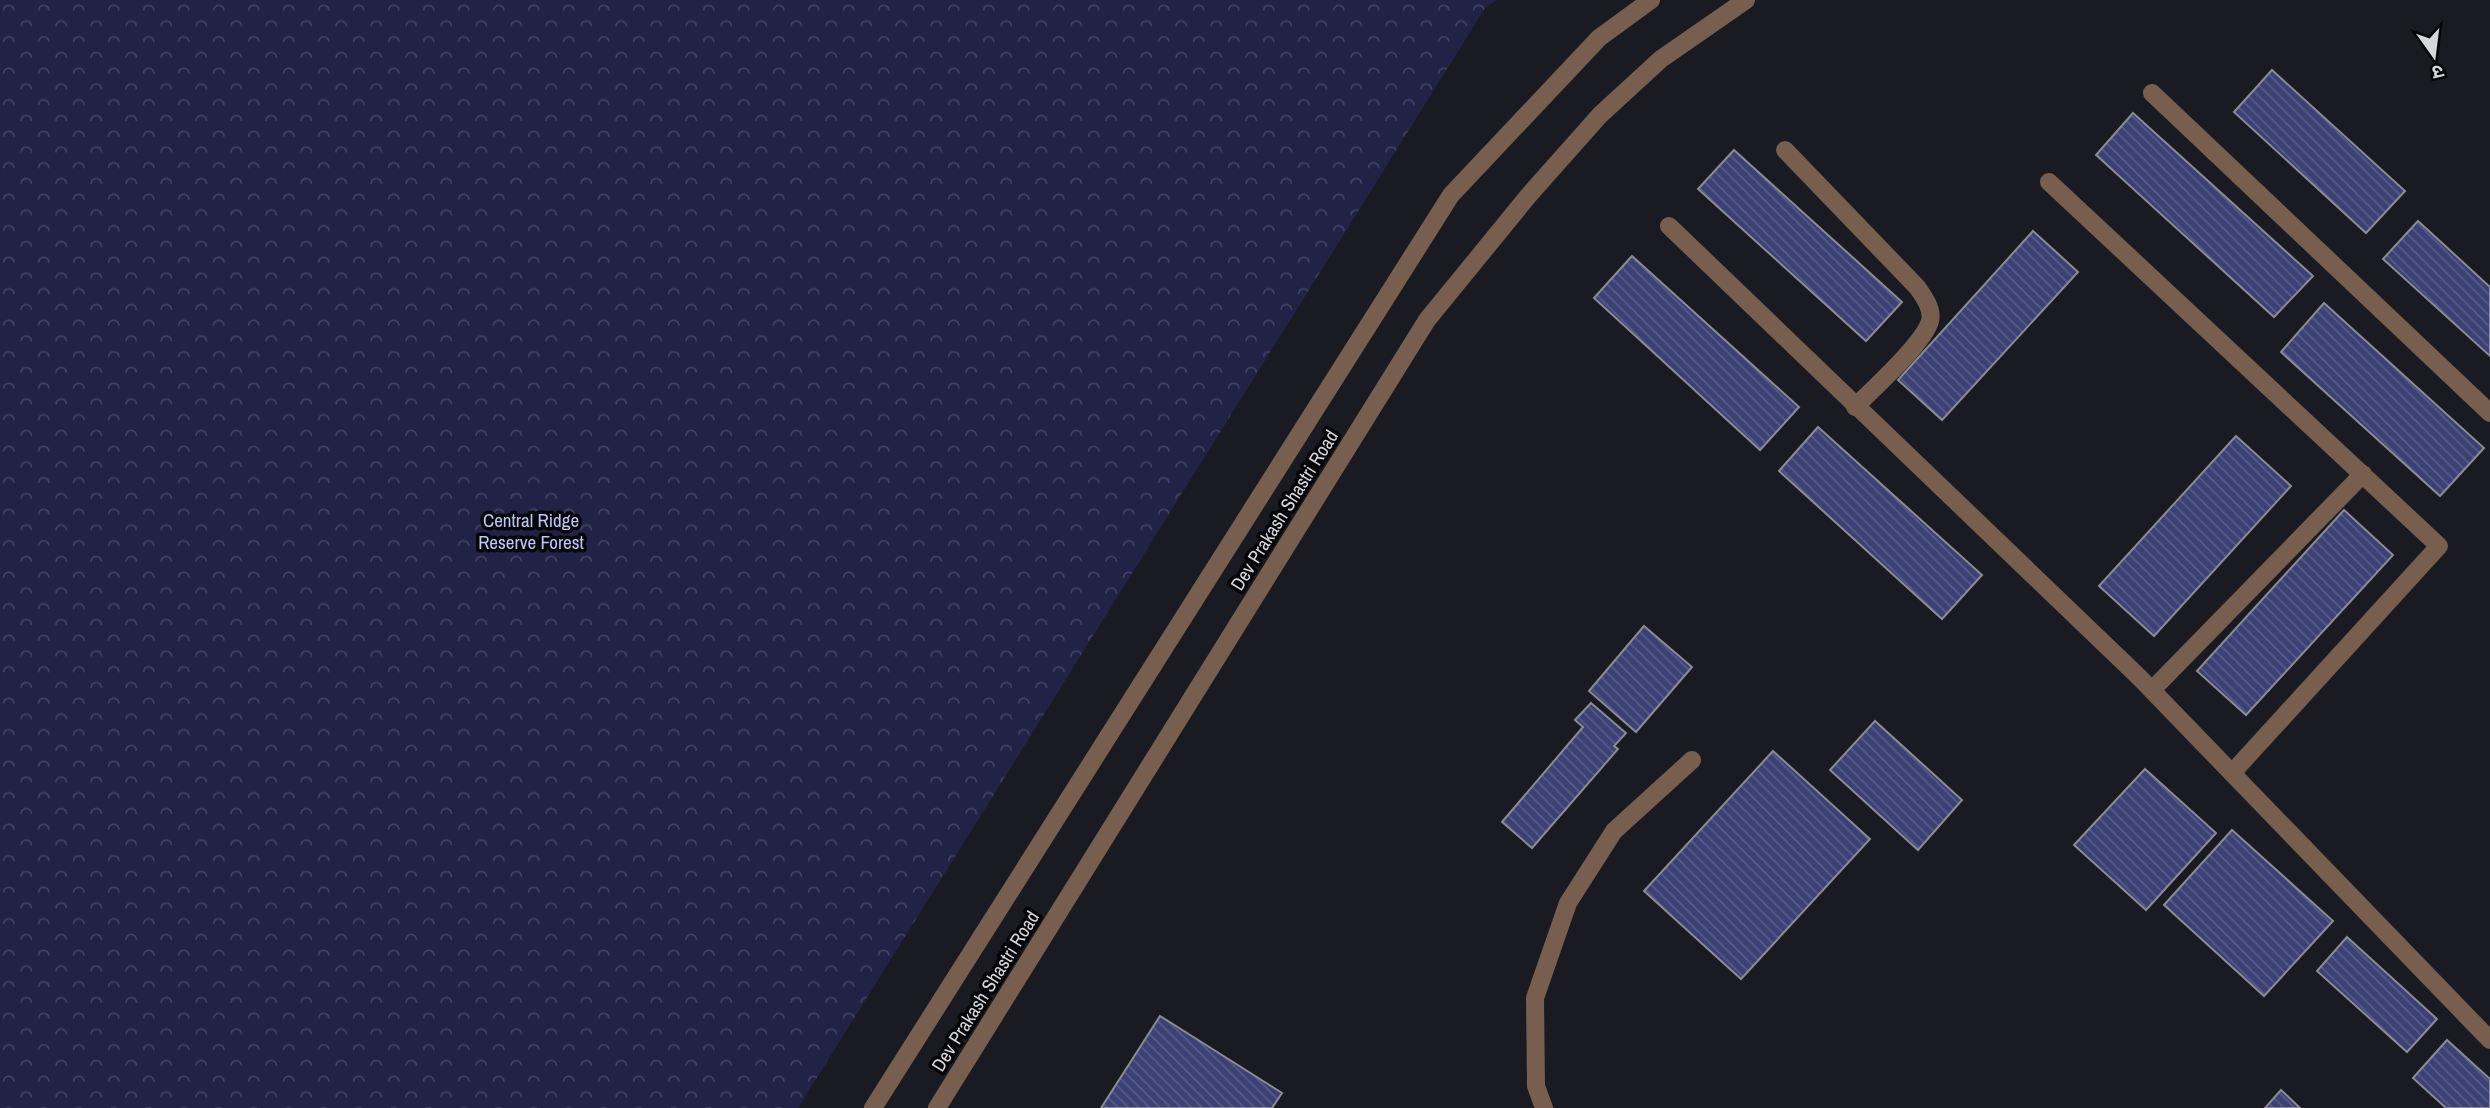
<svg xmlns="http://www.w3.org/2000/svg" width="2490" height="1108" font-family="'Archivo Narrow','Noto Sans Devanagari',sans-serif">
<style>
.forest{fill:url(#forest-crowns)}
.building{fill:url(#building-back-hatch);stroke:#8a8b94;stroke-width:2}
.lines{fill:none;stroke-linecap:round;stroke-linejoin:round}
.minor{stroke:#775e4f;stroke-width:18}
.labels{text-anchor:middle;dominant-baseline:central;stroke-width:7;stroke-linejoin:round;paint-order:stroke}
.street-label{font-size:19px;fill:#d6d7dc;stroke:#060609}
.park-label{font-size:19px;fill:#bec7f9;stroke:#060609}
</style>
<defs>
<pattern id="forest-crowns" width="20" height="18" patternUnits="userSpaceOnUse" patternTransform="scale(1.75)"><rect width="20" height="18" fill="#202346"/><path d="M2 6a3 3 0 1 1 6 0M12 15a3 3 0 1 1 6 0" fill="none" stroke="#404260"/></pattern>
<pattern id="building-back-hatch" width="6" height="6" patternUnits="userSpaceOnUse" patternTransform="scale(1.75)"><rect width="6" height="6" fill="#3b4075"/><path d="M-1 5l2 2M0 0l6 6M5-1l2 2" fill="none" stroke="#575b88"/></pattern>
</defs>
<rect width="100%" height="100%" fill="#1a1b22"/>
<polygon class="forest" points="0,0 1497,0 1485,8 798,1108 0,1108"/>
<g class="building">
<polygon points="2272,70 2405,191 2366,233 2234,112"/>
<polygon points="2133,113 2313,276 2274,317 2096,155"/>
<polygon points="1734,150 1902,302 1866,341 1698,189"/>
<polygon points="2418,221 2490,287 2490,356 2383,259"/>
<polygon points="2033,231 2078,272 1942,420 1898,380"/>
<polygon points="1632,256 1799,407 1760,450 1594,298"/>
<polygon points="2324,303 2484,448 2440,496 2281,352"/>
<polygon points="1818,427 1982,575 1942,619 1779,471"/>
<polygon points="2236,436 2291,486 2154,636 2099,586"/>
<polygon points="2344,510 2393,555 2246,715 2197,671"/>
<polygon points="1644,626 1692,667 1636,732 1589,691"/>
<polygon points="1591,703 1626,733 1614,746 1618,749 1532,848 1502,822 1583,727 1575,720"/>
<polygon points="1875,721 1962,800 1918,850 1830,770"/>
<polygon points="1773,751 1870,839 1741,979 1644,891"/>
<polygon points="2145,769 2216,833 2146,910 2074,845"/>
<polygon points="2232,830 2333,921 2264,996 2164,905"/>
<polygon points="2347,937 2437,1019 2407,1052 2317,971"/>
<polygon points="1160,1016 1282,1093 1272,1108 1101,1108"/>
<polygon points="2447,1040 2490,1079 2490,1108 2446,1108 2413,1078"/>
<polygon points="2281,1090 2300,1108 2265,1108"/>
</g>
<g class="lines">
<g class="minor">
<polyline points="2152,93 2490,413"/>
<path d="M1785,150l132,137c7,10 16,22 13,34 -6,22 -57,68 -75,86"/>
<polyline points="2049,182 2439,546 2232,773"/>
<polyline points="1669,226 2140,678 2490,1040"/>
<polyline points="2152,690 2363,474"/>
<polyline points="873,1108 1451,195 1599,38 1651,0"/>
<polyline points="937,1108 1427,320 1529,195 1600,115 1661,59 1746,0"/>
<polyline points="1544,1108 1536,1086 1535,998 1568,903 1614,831 1692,760"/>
</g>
</g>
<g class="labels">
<g class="street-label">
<text transform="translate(1284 510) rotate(-58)">Dev Prakash Shastri Road</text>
<text transform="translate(985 991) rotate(-58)">Dev Prakash Shastri Road</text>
</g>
<g class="park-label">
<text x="531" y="520">Central Ridge<tspan x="531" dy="22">Reserve Forest</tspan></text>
</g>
</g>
<g transform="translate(2434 56) rotate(166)" stroke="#060609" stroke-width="5" paint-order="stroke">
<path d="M0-5L12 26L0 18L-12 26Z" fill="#d6d7dc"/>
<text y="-10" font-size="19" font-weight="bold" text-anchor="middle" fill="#d6d7dc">उ</text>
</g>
</svg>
